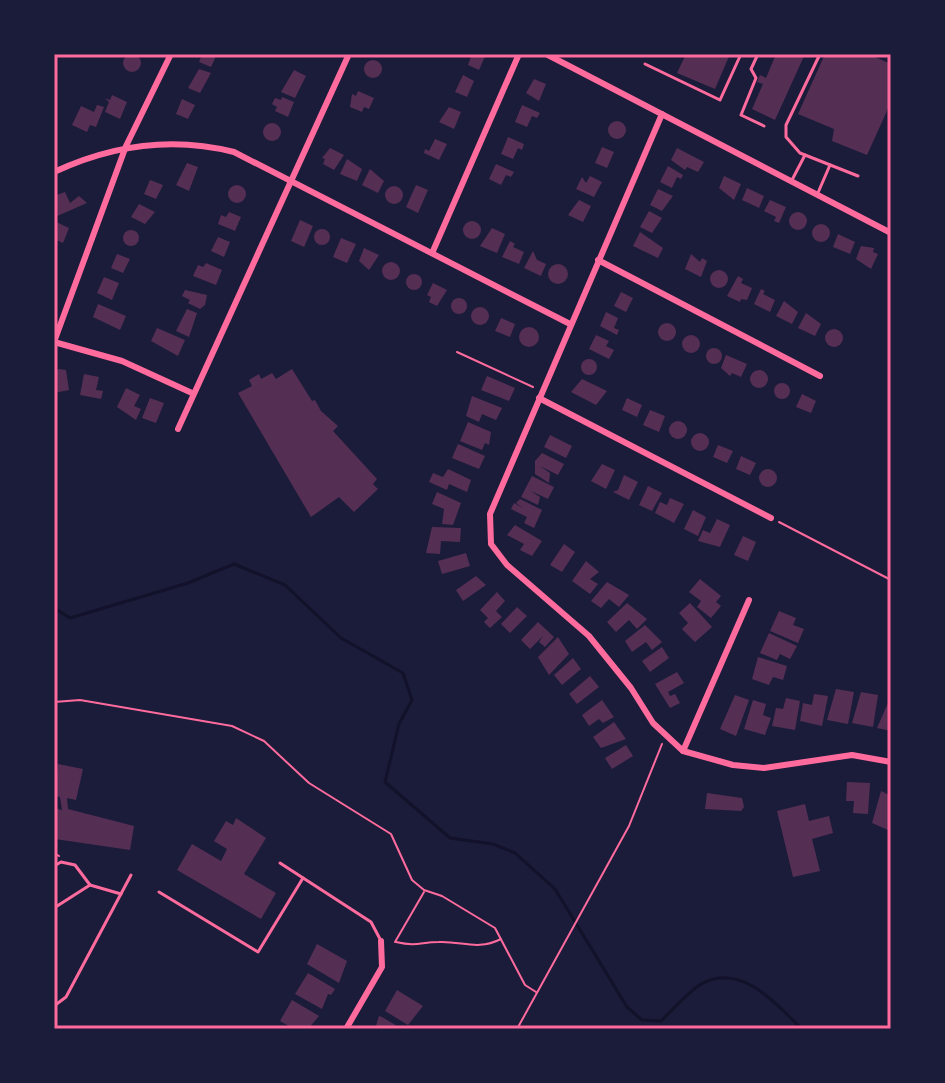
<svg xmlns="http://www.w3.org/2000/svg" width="945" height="1083" font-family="Raleway,sans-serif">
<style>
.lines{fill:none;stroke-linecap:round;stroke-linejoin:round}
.stream{stroke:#12122b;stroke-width:3}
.building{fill:#542f53}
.path{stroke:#ff6b9d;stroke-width:2}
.service{stroke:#ff6b9d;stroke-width:3}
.minor{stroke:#ff6b9d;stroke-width:6}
.neatline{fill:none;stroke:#ff6b9d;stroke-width:3}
</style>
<rect width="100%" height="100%" fill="#1b1b3a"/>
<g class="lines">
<path class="stream" d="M54,608l16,10 118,-35 46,-19 51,21 56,53 62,35 9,27 -13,24 -14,58 65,56 43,6 22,9 40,36 72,118 15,13 19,1c14,-13 31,-35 49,-41 37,-12 69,27 92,49"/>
</g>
<g class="building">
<circle cx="132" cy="63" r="9"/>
<polygon points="202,54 217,54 211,67 199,62"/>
<polygon points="472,54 486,54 479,70 468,65"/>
<polygon points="686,54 730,54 715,89 677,73"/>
<polygon points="776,54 805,54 775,120 752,109 763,84 757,82 760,75 766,78"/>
<polygon points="825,54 868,54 891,64 891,102 867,155 832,141 834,129 798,114"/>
<circle cx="373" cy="69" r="9"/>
<polygon points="199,69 211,73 200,93 188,88"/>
<polygon points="294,70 306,76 295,98 281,92"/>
<polygon points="463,75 474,81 467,97 455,92"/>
<polygon points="534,79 546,84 539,101 526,93"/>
<polygon points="358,91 374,98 369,109 364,107 362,112 350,107 352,94 356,96"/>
<polygon points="112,95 127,102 120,119 105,112 109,102 105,98 110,100"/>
<polygon points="282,97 294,102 288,117 275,111 277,107 272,104 275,98 281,100"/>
<polygon points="182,99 195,105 188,119 176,114"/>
<polygon points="97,105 104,107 96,127 90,125 87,132 72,125 81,106 94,112"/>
<polygon points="522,105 540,113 537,118 532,116 527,127 515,122"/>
<polygon points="449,107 461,112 454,129 439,122"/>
<circle cx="617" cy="130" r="9"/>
<circle cx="272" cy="132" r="9"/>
<polygon points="508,137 524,144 522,150 518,148 513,159 501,154"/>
<polygon points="435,139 447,144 439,160 424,153 425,149 429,151"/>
<polygon points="602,147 614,152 607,168 595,163"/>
<polygon points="330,148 344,155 334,170 323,164 325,159 322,158"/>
<polygon points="677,148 704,162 698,172 687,167 685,170 671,160"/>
<polygon points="347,159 362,169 357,181 340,174"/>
<polygon points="187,163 198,167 189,191 176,185"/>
<polygon points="496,164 514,172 511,177 506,175 501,185 489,179"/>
<polygon points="668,166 683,175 681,179 677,177 672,188 660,182"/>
<polygon points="370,169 384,181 378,193 362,185"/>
<polygon points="590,176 602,182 594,197 576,189 582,177 586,183"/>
<polygon points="724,176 741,184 734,200 719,188"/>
<polygon points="150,180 163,185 156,199 144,194"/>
<circle cx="237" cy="194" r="9"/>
<polygon points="416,185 428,190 418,213 406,207"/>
<circle cx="394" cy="195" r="9"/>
<polygon points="747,188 764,196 759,208 742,200"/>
<polygon points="658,189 673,196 662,211 650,205"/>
<polygon points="65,192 70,203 79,196 87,203 55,217 54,196"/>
<polygon points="579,200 591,206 583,222 568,215"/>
<polygon points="770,200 786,207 779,223 774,221 776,217 764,211"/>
<polygon points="139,204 155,212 145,224 131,217"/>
<polygon points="649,211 662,218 652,233 640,227"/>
<polygon points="229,212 241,217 235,231 218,224 221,215 226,217"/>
<circle cx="798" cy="221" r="9"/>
<polygon points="300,220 313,226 304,247 291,241"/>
<polygon points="54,221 69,228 63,243 54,239"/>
<circle cx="472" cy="230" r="9"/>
<circle cx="821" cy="233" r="9"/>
<polygon points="492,228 505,234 497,253 480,246"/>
<circle cx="322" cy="237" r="8"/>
<circle cx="131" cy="238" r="8"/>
<polygon points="640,232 663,248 658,258 633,246"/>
<polygon points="838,234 855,242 850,254 833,247"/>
<polygon points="218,237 230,242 224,257 211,251"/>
<polygon points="341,238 356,244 347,263 333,257"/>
<polygon points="510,241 515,244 513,247 524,252 519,264 502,257"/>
<polygon points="861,246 874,248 873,252 878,254 871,269 856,259"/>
<polygon points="364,248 379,255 369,270 359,261"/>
<polygon points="533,251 537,260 546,264 541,276 524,268"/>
<polygon points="117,254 130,259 123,273 111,268"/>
<polygon points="691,254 700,262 702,258 707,261 701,277 685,269"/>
<circle cx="391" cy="271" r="9"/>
<polygon points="206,263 222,270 216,285 193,276 198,265 203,267"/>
<circle cx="558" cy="274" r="10"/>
<circle cx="719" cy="279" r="9"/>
<circle cx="414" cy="282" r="8"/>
<polygon points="738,276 743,279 741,283 752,288 747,300 741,299 740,302 727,296"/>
<polygon points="104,277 119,283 112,300 97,293"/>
<polygon points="433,283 447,290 437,306 429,302 431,297 427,295"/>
<polygon points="761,289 765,291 763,294 775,300 770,312 754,304"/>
<polygon points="185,290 207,295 205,305 200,309 188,303 190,300 182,296"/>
<polygon points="621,292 633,298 626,312 614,306"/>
<circle cx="459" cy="306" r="8"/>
<polygon points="784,301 798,312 792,324 776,316"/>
<polygon points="98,304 126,316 120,330 93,317"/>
<circle cx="480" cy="316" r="9"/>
<polygon points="187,309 197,313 189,337 176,331"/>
<polygon points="606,312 618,318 614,328 619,330 617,335 600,326"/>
<polygon points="806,313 821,324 815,336 798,328"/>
<polygon points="501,318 515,324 510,337 495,331"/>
<circle cx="667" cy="332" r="9"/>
<circle cx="529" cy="337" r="10"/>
<polygon points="157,328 185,340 178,356 151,341"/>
<circle cx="834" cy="338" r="9"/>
<polygon points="596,335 609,341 606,346 614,350 609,359 589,349"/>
<circle cx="691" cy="344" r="9"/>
<circle cx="714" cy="356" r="8"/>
<polygon points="726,355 747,364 741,377 732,373 730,376 721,368"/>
<circle cx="589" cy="367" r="8"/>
<polygon points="59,369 66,370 69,390 54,393 54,371"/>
<polygon points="292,369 312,401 315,400 321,411 338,426 333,431 377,479 373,484 378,489 354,512 339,497 311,517 238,393 252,386 249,380 259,374 261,379 272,373 276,379"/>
<circle cx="759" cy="379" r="9"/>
<polygon points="84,374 99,377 96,390 103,391 101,399 80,395"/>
<polygon points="487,376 515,388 509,401 481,390"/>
<polygon points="582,379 607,391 596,405 571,392"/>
<circle cx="782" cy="391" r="8"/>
<polygon points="126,388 140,395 134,406 141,409 136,420 117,407"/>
<polygon points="802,394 816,401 811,413 796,407"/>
<polygon points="472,396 502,408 496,420 482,414 479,422 466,416"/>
<polygon points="150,398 164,403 156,423 142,418"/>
<polygon points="627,398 642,405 637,417 622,410"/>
<polygon points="650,410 665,416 659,432 643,425"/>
<circle cx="678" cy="430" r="9"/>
<polygon points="468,422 491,432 489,445 485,443 482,450 460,441"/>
<circle cx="700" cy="442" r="9"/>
<polygon points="550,435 572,446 566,458 544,447"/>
<polygon points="458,444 485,456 479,469 452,458"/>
<polygon points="718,445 733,451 727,463 713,457"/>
<polygon points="542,453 564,464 558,475 540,466 550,473 549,483 535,474 535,461"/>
<polygon points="741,456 756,463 750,475 736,469"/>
<polygon points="602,464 615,470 606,489 591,481"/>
<polygon points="448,469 471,480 467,492 449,484 447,490 429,482 433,473 443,477"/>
<circle cx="768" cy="478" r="9"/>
<polygon points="624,475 638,482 629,500 613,492 618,490"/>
<polygon points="532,476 554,487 548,499 531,491 540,497 538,505 521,497"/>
<polygon points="648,486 662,493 652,511 639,505"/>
<polygon points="437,492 461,503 453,525 442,524 444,509 432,504"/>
<polygon points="670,498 684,504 674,523 655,513 660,502 667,505"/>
<polygon points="520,499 542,510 534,528 524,523 527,517 511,509 514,503 523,508 516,503"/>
<polygon points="693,510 706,517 698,536 684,529"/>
<polygon points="717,519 730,525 720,547 698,541 703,530 710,533"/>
<polygon points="515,525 542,541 532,556 520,550 524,544 507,535"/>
<polygon points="432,527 461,528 460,542 441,541 440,554 426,553"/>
<polygon points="743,536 756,542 748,561 734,555"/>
<polygon points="564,544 575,552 562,572 550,565"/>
<polygon points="466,553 470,566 442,574 438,561"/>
<polygon points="586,561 599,572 590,579 598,584 590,594 572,581"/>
<polygon points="476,576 486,585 463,601 456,590"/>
<polygon points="700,579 721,596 716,602 721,606 711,618 697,607 701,601 689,592"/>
<polygon points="607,582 629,595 619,607 609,599 601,608 591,601"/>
<polygon points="497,592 505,601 496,611 502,617 490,628 484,622 488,618 480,610"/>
<polygon points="627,603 647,619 637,629 629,620 616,632 607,622"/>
<polygon points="690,603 712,627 695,642 682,629 688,623 679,613"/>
<polygon points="517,607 527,616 510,633 501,624"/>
<polygon points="779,611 796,618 793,625 804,629 798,643 770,631"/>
<polygon points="538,622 554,637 545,647 539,642 543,636 530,649 521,640"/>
<polygon points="645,625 662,642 652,650 646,642 632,652 625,641"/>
<polygon points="769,633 797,646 790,659 780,654 777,660 760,653"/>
<polygon points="558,637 569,654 549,675 538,657"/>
<polygon points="662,647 669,658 650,672 642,661"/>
<polygon points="758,657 787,666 783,680 773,677 769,685 752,679"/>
<polygon points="573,658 581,669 562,685 554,675"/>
<polygon points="677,672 684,683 668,692 670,696 675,694 680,703 670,708 655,684"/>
<polygon points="590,676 599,687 577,704 569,694"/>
<polygon points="836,689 854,692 848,724 827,720"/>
<polygon points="861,692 878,695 873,727 852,723"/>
<polygon points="814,694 828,696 822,726 800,721 803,703 812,705"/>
<polygon points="735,695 749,700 736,736 720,729"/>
<polygon points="891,696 891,731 877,728"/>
<polygon points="786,698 800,701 795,730 772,726 776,708 783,709"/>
<polygon points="602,700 614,717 603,723 599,719 589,726 582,715"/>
<polygon points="753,700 766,704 763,715 771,718 765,735 744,729"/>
<polygon points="614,722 626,739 601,748 593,737"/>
<polygon points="626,745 633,756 612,769 605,758"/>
<polygon points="58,764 83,769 76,800 67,798 68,809 134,826 130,850 55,839 54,808 62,810 60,797 54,796"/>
<polygon points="847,782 870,783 868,814 853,813 854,801 846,801"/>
<polygon points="881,791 891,796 888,830 872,823"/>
<polygon points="707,793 742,798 744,807 741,811 705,809"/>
<polygon points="805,804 809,821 829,816 833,833 812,839 820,871 793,877 777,811"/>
<polygon points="236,818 266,838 244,874 276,893 261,919 177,870 192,844 221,861 227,849 214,841 226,821 233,825"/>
<polygon points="317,944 347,961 339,983 307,964"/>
<polygon points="308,973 335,989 331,995 328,994 322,1009 295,994"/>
<polygon points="397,990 423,1006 408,1025 385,1011"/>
<polygon points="292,1000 319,1016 308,1029 294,1029 280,1021"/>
<polygon points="379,1016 382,1017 402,1029 375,1029"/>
</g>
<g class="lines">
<g class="path">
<polyline points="457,352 533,387"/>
<polyline points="779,522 891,580"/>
<polyline points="54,702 80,700 232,726 264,741 309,783 391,834 412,880 424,890 442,896 495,928 525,985 536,992"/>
<polyline points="54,853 59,856"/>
<polyline points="395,942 424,892"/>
<path d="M396,942c22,5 24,0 43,0 24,-1 38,9 62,-3"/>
<polyline points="517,1029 629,826 662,744"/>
</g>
<g class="service">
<polyline points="758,54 751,69 756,78 741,115 764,126"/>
<polyline points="820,54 786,125 786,137 800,153 858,176"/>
<polyline points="645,64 720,100 741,54"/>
<polyline points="792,180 805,155"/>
<polyline points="817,195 830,165"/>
<polyline points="280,863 371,922 380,939"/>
<polyline points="54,866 61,862 75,865 90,885"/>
<polyline points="159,892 258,952 303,878"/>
<polyline points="54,908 90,885 121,894"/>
<polyline points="54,1006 66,997 131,875"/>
</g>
<g class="minor">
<polyline points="171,54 126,146 54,342 122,361 192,393"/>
<polyline points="546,54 891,233"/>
<polyline points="662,114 490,514 491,544 507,565 589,636 631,688 653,723 683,751 733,765 764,768 852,755 891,762"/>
<path d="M54,172c58,-27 117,-36 180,-20l336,172"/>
<polyline points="433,251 519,54"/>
<polyline points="598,260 820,376"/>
<polyline points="539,398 771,518"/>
<polyline points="178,429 349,54"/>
<polyline points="683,751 749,600"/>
<polyline points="346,1029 382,967 381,941"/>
</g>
</g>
<rect width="945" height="1083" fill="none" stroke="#1b1b3a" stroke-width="112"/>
<rect x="56" y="56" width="833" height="971" class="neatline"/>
</svg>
